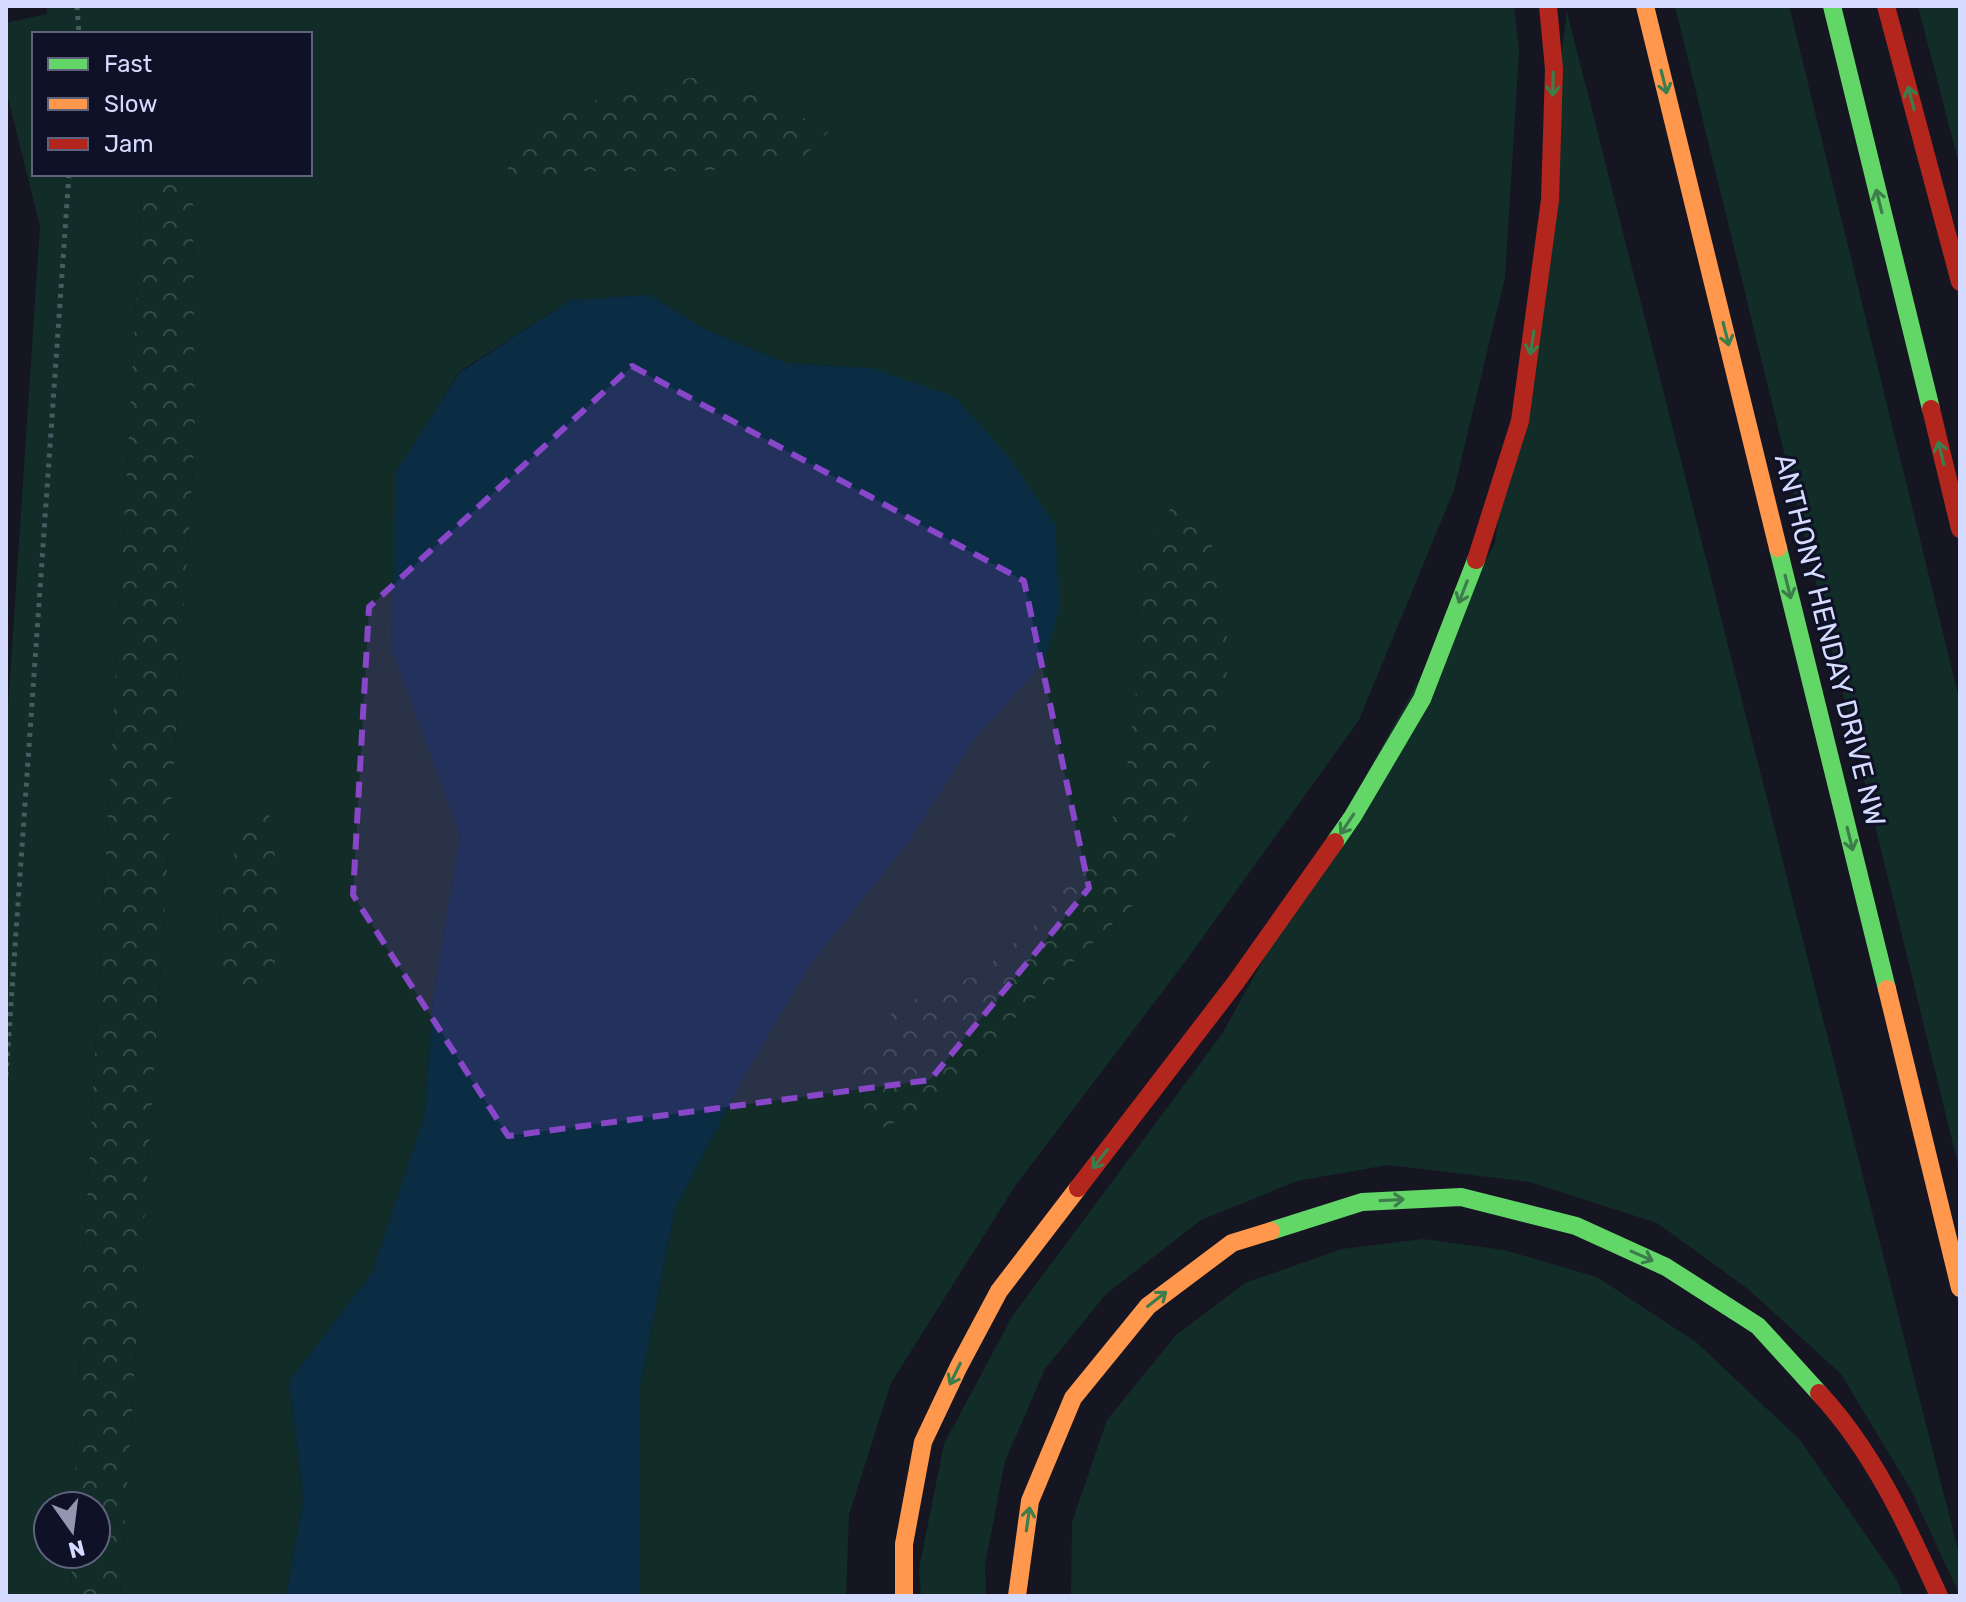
<svg xmlns="http://www.w3.org/2000/svg" width="1966" height="1602" font-family="Rubik,sans-serif">
<style>
.grass{fill:#122d27;fill-rule:evenodd}
.forest{fill:url(#forest-crowns)}
.water{fill:#0a2d43}
.lines{fill:none;stroke-linecap:round;stroke-linejoin:round}
.path{stroke:#465b62;stroke-width:5;stroke-dasharray:4 6;stroke-linecap:butt}
.fast{stroke:#63d668;stroke-width:18}
.slow{stroke:#ff974d;stroke-width:18}
.jam{stroke:#b3261e;stroke-width:18}
.oneway{stroke:#3d7d4b}
.marked{fill:#8846c9;fill-opacity:0.2;stroke:#8846c9;stroke-width:6;stroke-dasharray:16 10;stroke-linejoin:round}
.labels{text-anchor:middle;dominant-baseline:central;stroke-width:6;stroke-linejoin:round;paint-order:stroke}
.street-label{font-size:28px;fill:#d5dbff;stroke:#0f1127}
</style>
<defs>
<pattern id="forest-crowns" width="20" height="18" patternUnits="userSpaceOnUse" patternTransform="scale(2)"><rect width="20" height="18" fill="#122d27"/><path d="M2 6a3 3 0 1 1 6 0M12 15a3 3 0 1 1 6 0" fill="none" stroke="#344b47"/></pattern>
</defs>
<rect width="100%" height="100%" fill="#151621"/>
<g class="grass">
<path d="M47,6h1467l5,45 -14,226 -51,213 -95,230 -171,238 -173,228 -124,197 -42,132 -3,81h-206v-208l35,-179 75,-143 61,-103 96,-119 66,-103 71,-79 -172,-294 -85,-5 -80,-33 -58,-35 -79,5 -111,72 -62,100 -6,175 69,188 -27,162 -9,120 -52,156 -83,108 14,118 -17,97h-166l75,-1159 -2,-263h117v-140h-276v140h109l-59,1082 -10,250h-26v48h24l-1,42h-65v-857l34,-513 -34,-137v-66l41,-9zM696,77l50,12 82,42 -33,33 -97,7h-119l-75,10 16,-56 110,-36zM1174,502l-37,399 -108,103 -60,62 -74,-59 82,-32 67,-58 80,-115 14,-127 -1,-108zM269,813l-47,151 -2,-66 27,-83z"/>
<polygon points="1675,6 1789,6 1960,702 1960,1173"/>
<polygon points="1918,6 1960,6 1960,168"/>
<polygon points="1567,12 1960,1558 1960,1596 1911,1490 1841,1374 1748,1289 1657,1223 1530,1182 1388,1165 1297,1181 1201,1220 1106,1294 1045,1369 1005,1461 985,1565 986,1596 921,1596 919,1569 944,1444 1013,1315 1222,1034 1495,543"/>
<polygon points="1423,1239 1504,1250 1597,1277 1696,1342 1800,1440 1897,1580 1903,1596 1071,1596 1072,1522 1107,1420 1176,1335 1245,1283 1342,1249"/>
</g>
<g class="forest">
<polygon points="696,77 746,89 829,131 796,164 698,171 579,171 504,182 520,125 630,89"/>
<polygon points="143,174 193,174 195,437 120,1596 71,1596 72,1554 96,1554 96,1506 74,1506 84,1256"/>
<polygon points="1174,502 1209,529 1230,657 1204,789 1137,901 1029,1004 929,1106 870,1134 857,1073 895,1007 977,975 1044,917 1123,802 1138,675 1137,567"/>
<polygon points="269,812 282,907 271,992 244,998 222,964 220,898 247,814"/>
</g>
<polygon class="water" points="649,295 707,330 787,363 872,368 955,397 1008,456 1055,524 1060,606 1044,662 973,741 907,844 811,963 750,1066 675,1209 640,1388 640,1596 286,1596 303,1499 289,1381 372,1273 424,1117 433,997 460,835 391,647 396,472 459,373 570,300"/>
<g class="lines">
<g class="path">
<polyline points="77,6 79,34"/>
<polyline points="6,1076 69,174"/>
</g>
<g class="fast">
<polyline points="1832,6 1931,409"/>
<polyline points="1778,548 1887,989"/>
<polyline points="1335,842 1353,816 1422,699 1476,560"/>
<polyline points="1271,1231 1362,1202 1461,1197 1576,1226 1666,1267 1758,1326 1819,1393"/>
</g>
<g class="slow">
<polyline points="1645,6 1778,548"/>
<polyline points="1887,989 1960,1288"/>
<polyline points="904,1596 904,1544 923,1442 959,1366 999,1291 1078,1188"/>
<polyline points="1017,1596 1030,1501 1073,1398 1148,1306 1232,1243 1271,1231"/>
</g>
<g class="jam">
<polyline points="1886,6 1960,282"/>
<polyline points="1931,409 1960,529"/>
<polyline points="1476,560 1520,421 1550,200 1554,69 1548,6"/>
<polyline points="1078,1188 1236,982 1335,842"/>
<path d="M1819,1393c54,58 88,132 120,203"/>
</g>
</g>
<defs><path id="oneway-shaft" d="M-6 0H5M1.5-3L5.5 0L1.5 3" fill="none" stroke-width="1.6" stroke-linecap="round" stroke-linejoin="round" transform="scale(2)"/></defs>
<g class="oneway">
<use href="#oneway-shaft" transform="translate(1664 82) rotate(76)"/>
<use href="#oneway-shaft" transform="translate(1553 84) rotate(91)"/>
<use href="#oneway-shaft" transform="translate(1911 98) rotate(-105)"/>
<use href="#oneway-shaft" transform="translate(1879 201) rotate(-104)"/>
<use href="#oneway-shaft" transform="translate(1726 334) rotate(76)"/>
<use href="#oneway-shaft" transform="translate(1532 343) rotate(99)"/>
<use href="#oneway-shaft" transform="translate(1941 453) rotate(-104)"/>
<use href="#oneway-shaft" transform="translate(1788 587) rotate(76)"/>
<use href="#oneway-shaft" transform="translate(1463 592) rotate(111)"/>
<use href="#oneway-shaft" transform="translate(1347 824) rotate(124)"/>
<use href="#oneway-shaft" transform="translate(1850 839) rotate(76)"/>
<use href="#oneway-shaft" transform="translate(1100 1159) rotate(128)"/>
<use href="#oneway-shaft" transform="translate(1392 1200) rotate(-3)"/>
<use href="#oneway-shaft" transform="translate(1642 1256) rotate(24)"/>
<use href="#oneway-shaft" transform="translate(1157 1299) rotate(-38)"/>
<use href="#oneway-shaft" transform="translate(955 1374) rotate(116)"/>
<use href="#oneway-shaft" transform="translate(1028 1519) rotate(-82)"/>
</g>
<path class="marked" d="M632,366l392,215 65,307 -159,192 -422,56 -155,-241 16,-288z"/>
<g class="labels">
<g class="street-label">
<text transform="translate(1830 640) rotate(76)">ANTHONY HENDAY DRIVE NW</text>
</g>
</g>
<rect width="1966" height="1602" fill="none" stroke="#d5dbff" stroke-width="16"/>
<rect x="32" y="32" width="280" height="144" fill="#0f1127" stroke="#5e627d" stroke-width="2"/>
<rect x="48" y="58" width="40" height="12" fill="#63d668" stroke="#5e627d" stroke-width="2"/>
<text x="104" y="72" font-size="24" fill="#d5dbff">Fast</text>
<rect x="48" y="98" width="40" height="12" fill="#ff974d" stroke="#5e627d" stroke-width="2"/>
<text x="104" y="112" font-size="24" fill="#d5dbff">Slow</text>
<rect x="48" y="138" width="40" height="12" fill="#b3261e" stroke="#5e627d" stroke-width="2"/>
<text x="104" y="152" font-size="24" fill="#d5dbff">Jam</text>
<g transform="translate(72 1530) rotate(166)"><circle r="38" fill="#0f1127" stroke="#5e627d" stroke-width="2"/>
<path d="M0-6L14 30L0 20L-14 30Z" fill="#9296b1"/>
<text y="-12" font-size="22" font-weight="bold" text-anchor="middle" fill="#d5dbff">N</text>
</g>
</svg>
